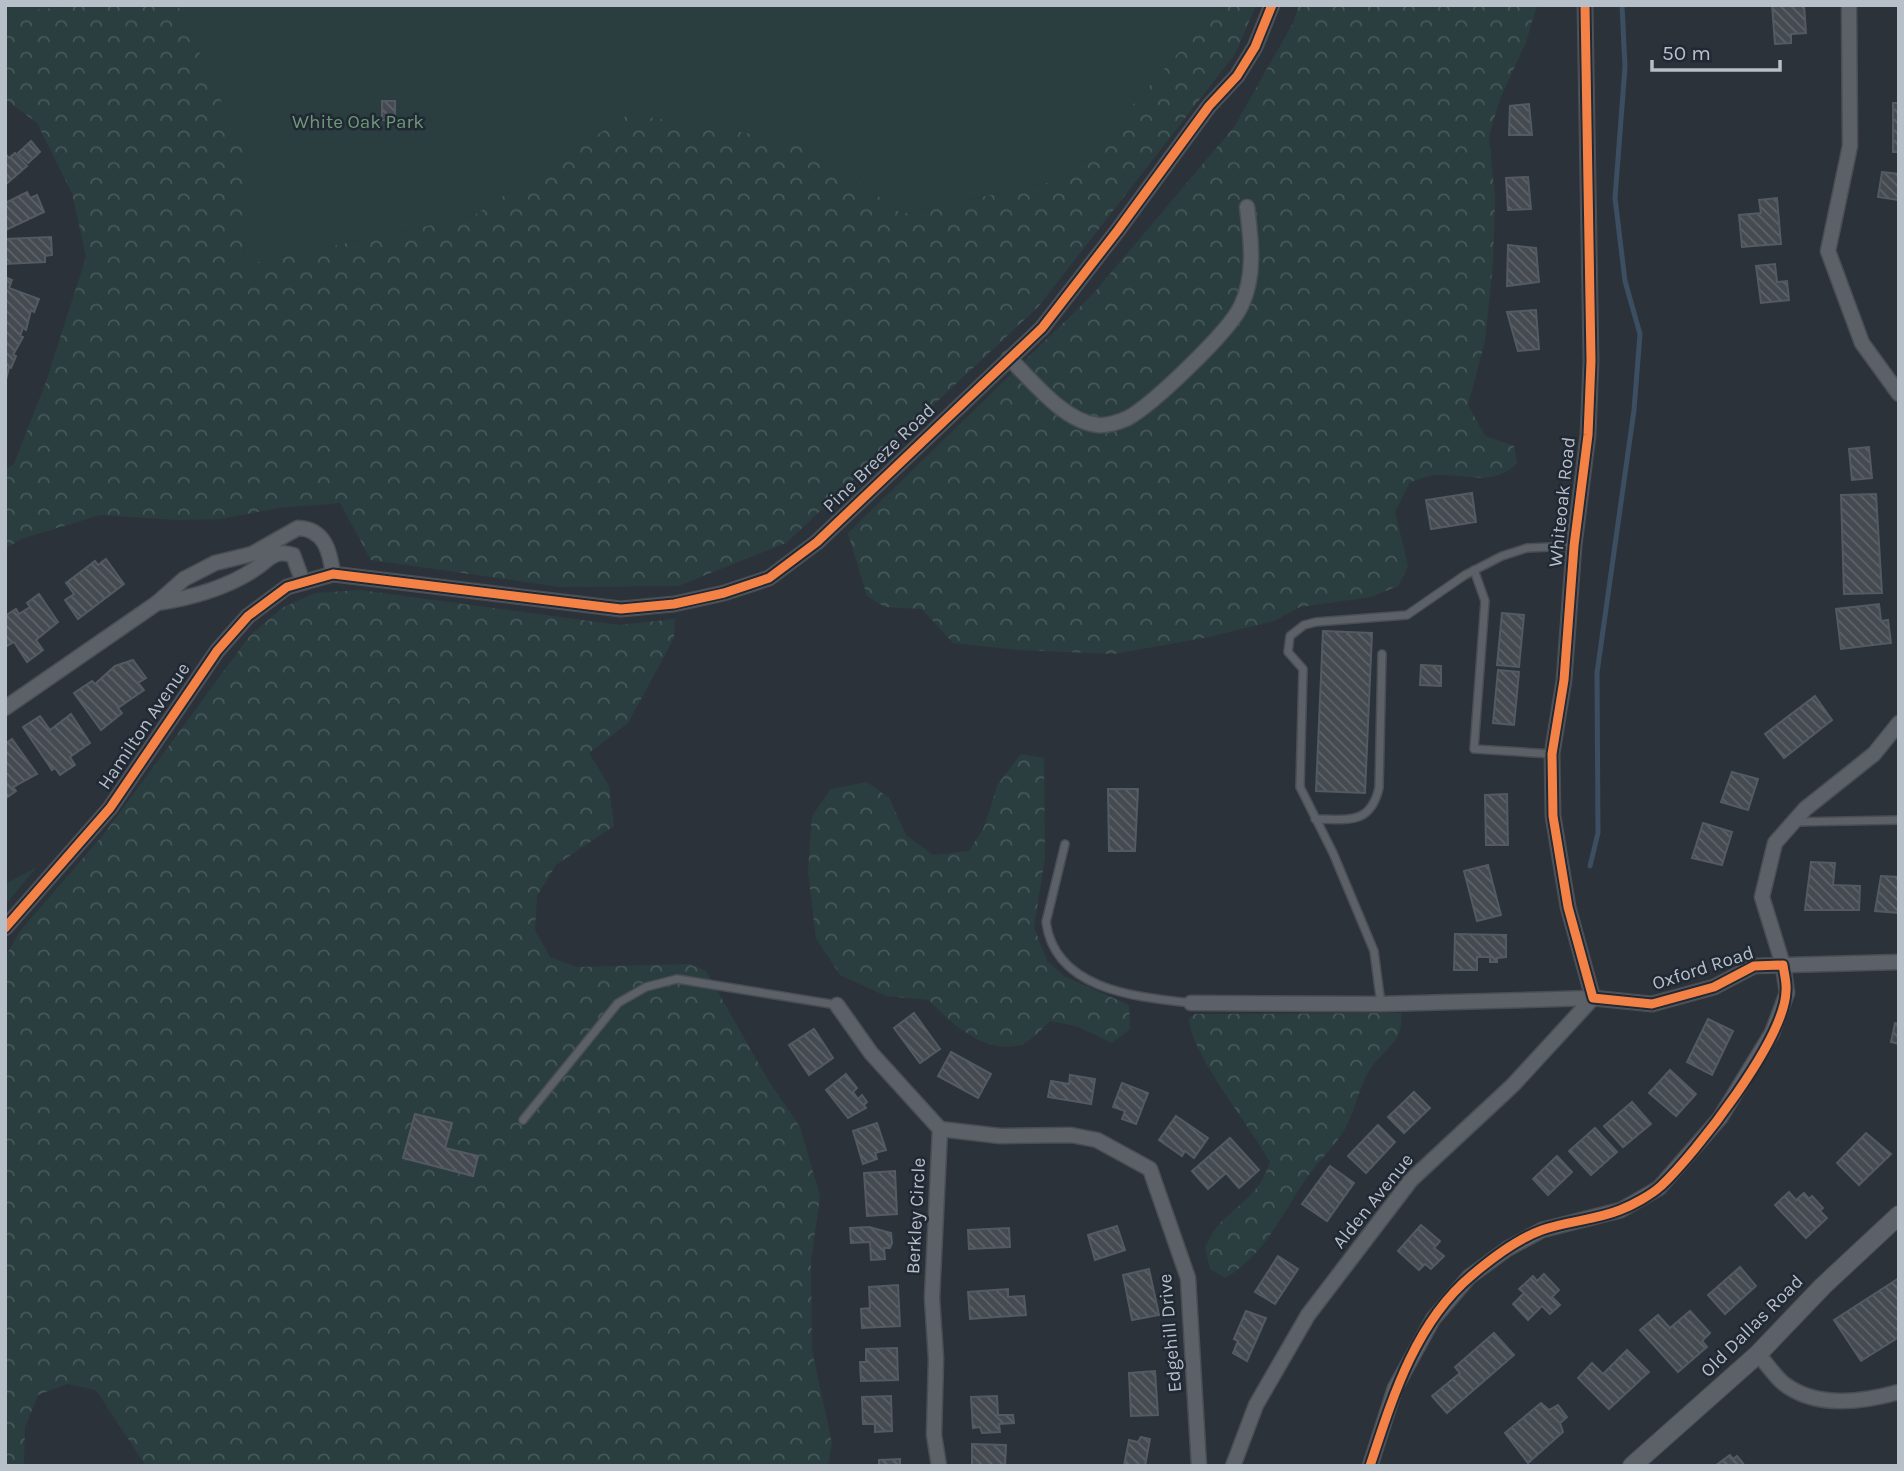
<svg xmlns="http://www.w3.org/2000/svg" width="1904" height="1471" font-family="Karla,sans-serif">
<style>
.green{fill:#2a3e3f}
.forest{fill:url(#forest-crowns)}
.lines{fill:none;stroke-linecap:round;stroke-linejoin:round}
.stream{stroke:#3c4e62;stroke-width:5}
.building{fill:url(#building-back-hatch);stroke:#545a61;stroke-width:2}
.service-casing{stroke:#4a4e54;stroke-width:10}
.minor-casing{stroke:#4a4e54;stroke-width:17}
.tertiary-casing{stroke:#4a4e54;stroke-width:20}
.service{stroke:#5c6067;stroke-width:7}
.minor{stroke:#5c6067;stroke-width:14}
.tertiary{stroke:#5c6067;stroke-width:18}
.cycleway-casing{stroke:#202934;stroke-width:13}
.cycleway{stroke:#f48246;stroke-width:9}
.labels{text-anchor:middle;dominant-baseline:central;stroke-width:5;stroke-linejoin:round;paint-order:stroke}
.park-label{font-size:19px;fill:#709878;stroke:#202934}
.street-label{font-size:19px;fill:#b7bfc9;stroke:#202934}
</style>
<defs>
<pattern id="forest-crowns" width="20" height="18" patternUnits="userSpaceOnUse" patternTransform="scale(1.75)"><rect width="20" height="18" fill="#2a3e3f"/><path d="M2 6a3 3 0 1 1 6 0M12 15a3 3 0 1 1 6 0" fill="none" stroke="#475859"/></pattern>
<pattern id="building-back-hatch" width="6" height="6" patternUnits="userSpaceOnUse" patternTransform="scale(1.75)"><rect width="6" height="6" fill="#454a51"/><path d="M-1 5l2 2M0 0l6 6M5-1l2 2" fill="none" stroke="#5e6269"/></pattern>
</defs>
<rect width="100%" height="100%" fill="#2c3239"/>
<g class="green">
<polygon points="5,5 91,5 5,12"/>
<polygon points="178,5 1220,5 1069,178 902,214 806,144 629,114 473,216 244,265 247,160"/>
<polygon points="37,867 5,905 5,884"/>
</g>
<g class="forest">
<polygon points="91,5 178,5 248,160 244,265 473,216 629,114 806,143 902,214 1069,178 1220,5 1256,5 1235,54 1038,307 786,543 678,586 560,587 371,560 340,503 278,508 221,519 177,520 100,515 21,539 5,549 5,470 14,464 46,382 86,257 72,193 37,123 5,99 5,12"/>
<path d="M1299,5h238l-11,37 -26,57 -11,37 6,62 -2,66 -8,77 -17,64 17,31 29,10 3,17c-23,24 -51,11 -80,12 -9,0 -19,5 -27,7l-15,30 13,54 -10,20 -27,11 -71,10 -26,14 -65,16 -95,17 -97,-4 -64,-7 -31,-34 -37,-2 -18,-11 -19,-63 245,-239 141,-167 59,-104z"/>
<polygon points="360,590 619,625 675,619 674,638 628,723 589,753 609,786 614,826 556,865 537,896 535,930 550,957 576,967 689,964 706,971 768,1080 800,1127 820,1196 811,1262 812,1350 832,1443 828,1466 146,1466 96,1390 67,1384 38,1395 25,1427 24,1466 5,1466 5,957 20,931 104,834 249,637 282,608 315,593"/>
<path d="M1021,754l23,4 1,100 -11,69 13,34 17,15 65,29 1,24 -18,14 -36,-17 -26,-5c-8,7 -20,22 -30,24 -35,9 -69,-21 -91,-45l-43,-4 -46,-21 -24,-37 -8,-66 4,-56 19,-27 36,-7 22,16 17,37 27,20 36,-4 15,-24 14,-43z"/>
<path d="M1401,1013c3,28 -14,34 -29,53 -12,17 -16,41 -25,59 -9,18 -27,34 -39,51 -26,37 -43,79 -83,102l-15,-9 -5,-22c5,-8 9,-18 15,-24 23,-23 38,-27 50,-61 -19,-35 -79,-108 -81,-143l6,-5z"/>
</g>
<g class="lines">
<polyline class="stream" points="1590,866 1598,833 1597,673 1634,410 1640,334 1625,281 1615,198 1625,67 1622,5"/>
</g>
<g class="building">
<polygon points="1772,5 1804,5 1806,33 1791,34 1791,43 1775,44"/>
<polygon points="382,101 395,101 395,121 382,120"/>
<rect x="1893" y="103" width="6" height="49"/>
<polygon points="1529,104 1532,135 1509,135 1510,106"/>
<polygon points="31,141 40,152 28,163 18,153"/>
<polygon points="5,153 9,158 15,153 27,166 5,185"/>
<polygon points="1882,172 1899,174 1899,200 1878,197"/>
<polygon points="1528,177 1531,209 1508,210 1506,178"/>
<polygon points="27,192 30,198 37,195 44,212 6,230 5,203"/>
<polygon points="1777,198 1781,244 1742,247 1739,215 1761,213 1759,200"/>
<polygon points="51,237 52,255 45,256 45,262 5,264 5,239"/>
<polygon points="1508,245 1536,248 1539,282 1507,286"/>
<polygon points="1775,264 1777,282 1787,281 1789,300 1761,303 1756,266"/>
<polygon points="5,277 12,280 9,288 39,299 34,312 31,310 26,330 23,328 20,336 23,337 13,355 16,356 11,368 9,367 5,384"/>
<polygon points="1536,310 1539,349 1518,351 1507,312"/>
<polygon points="1869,447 1872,478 1852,480 1849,449"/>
<polygon points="1472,493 1476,522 1431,529 1426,500"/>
<polygon points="1876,494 1882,593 1844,594 1841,495"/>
<polygon points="106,559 124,584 78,619 65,600 74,594 66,583 95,561 98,565"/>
<polygon points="39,594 58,622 36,640 43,650 27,662 14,642 5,647 5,616 16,609 19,614 30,607 27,603"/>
<polygon points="1879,604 1881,621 1888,620 1891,643 1841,649 1836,609"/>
<polygon points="1502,613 1524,615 1519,667 1497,665"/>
<polygon points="1323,631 1372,633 1365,793 1316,791"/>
<polygon points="133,660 146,678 138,683 144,690 118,708 122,713 101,730 74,693 92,681 95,684 115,666"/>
<polygon points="1421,665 1441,666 1441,686 1420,685"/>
<polygon points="1498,670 1519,672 1514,725 1493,723"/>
<polygon points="1815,696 1832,720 1784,758 1765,734"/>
<polygon points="71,714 90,743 70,757 75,765 60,775 55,768 52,770 23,727 40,716 50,730"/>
<polygon points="12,739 37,774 13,787 16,791 6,798 5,744"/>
<polygon points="1732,772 1758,779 1748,810 1721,802"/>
<polygon points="1108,789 1138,789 1135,851 1109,851"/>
<polygon points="1507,794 1508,845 1486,845 1485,795"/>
<polygon points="1703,823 1732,832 1722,865 1692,858"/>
<polygon points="1811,862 1835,863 1833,885 1860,886 1859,910 1805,910"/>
<polygon points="1488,865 1501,915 1477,921 1464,871"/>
<polygon points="1881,876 1899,877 1899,913 1875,911"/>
<polygon points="1455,934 1506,935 1506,957 1497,958 1497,962 1490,962 1490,957 1477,957 1477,970 1454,970"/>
<polygon points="914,1013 940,1049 920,1063 894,1028"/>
<polygon points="1708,1019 1733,1031 1712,1075 1687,1062"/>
<polygon points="1895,1023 1899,1024 1899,1044 1891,1042"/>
<polygon points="814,1029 833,1058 809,1075 789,1045"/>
<polygon points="951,1052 991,1074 978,1098 938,1076"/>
<polygon points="1670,1070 1696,1094 1676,1116 1649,1093"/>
<polygon points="846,1074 857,1088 853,1092 858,1099 862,1095 867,1102 864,1105 866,1108 848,1118 826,1090"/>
<polygon points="1070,1075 1095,1079 1091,1104 1048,1097 1051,1081 1069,1084"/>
<polygon points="1122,1083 1148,1093 1136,1124 1122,1119 1125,1111 1113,1107"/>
<polygon points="1414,1092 1430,1108 1404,1133 1388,1117"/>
<polygon points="1632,1102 1651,1124 1623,1147 1604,1126"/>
<polygon points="415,1114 452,1123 445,1148 478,1156 473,1176 403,1158"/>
<polygon points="1176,1116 1208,1138 1194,1158 1185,1151 1182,1156 1159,1140"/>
<polygon points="877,1123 886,1150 875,1153 877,1159 863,1164 853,1131"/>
<polygon points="1378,1125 1395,1142 1366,1173 1348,1156"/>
<polygon points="1595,1128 1617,1152 1591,1175 1569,1151"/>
<polygon points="1866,1133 1891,1154 1859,1185 1837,1163"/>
<polygon points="1230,1138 1259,1170 1239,1188 1226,1173 1208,1189 1192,1171"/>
<polygon points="1557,1156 1572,1172 1548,1195 1533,1179"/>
<polygon points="1330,1166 1354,1183 1327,1221 1302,1204"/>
<polygon points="895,1171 897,1214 867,1216 864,1173"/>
<polygon points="1789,1192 1796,1200 1804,1193 1809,1199 1812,1196 1823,1208 1820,1211 1827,1218 1806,1238 1775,1205"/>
<polygon points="1421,1225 1440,1241 1434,1248 1444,1256 1431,1269 1425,1264 1419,1270 1398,1251"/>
<polygon points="1117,1226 1125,1250 1095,1260 1088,1235"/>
<polygon points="869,1227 891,1233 892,1243 890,1248 884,1248 885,1259 871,1260 870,1242 851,1243 850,1228"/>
<polygon points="1009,1228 1010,1247 969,1249 968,1230"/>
<polygon points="1278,1256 1298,1269 1275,1304 1255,1292"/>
<polygon points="1740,1267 1756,1286 1725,1314 1708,1295"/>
<polygon points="1149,1269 1159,1315 1132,1320 1123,1275"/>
<polygon points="1544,1274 1559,1290 1552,1297 1560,1305 1550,1314 1542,1306 1528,1320 1513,1304 1524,1293 1519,1289 1533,1276 1537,1281"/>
<polygon points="1899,1278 1899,1337 1861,1361 1834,1320"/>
<polygon points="898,1285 900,1326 862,1328 861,1309 870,1308 869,1287"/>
<polygon points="1008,1289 1008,1297 1024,1296 1026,1315 970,1319 968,1292"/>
<polygon points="1246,1311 1266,1318 1247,1361 1233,1353 1238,1341 1234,1339"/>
<polygon points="1690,1311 1710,1333 1702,1341 1707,1347 1678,1372 1640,1330 1658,1315 1670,1328"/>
<polygon points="1494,1333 1514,1355 1447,1413 1432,1396 1460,1373 1455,1367"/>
<polygon points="897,1348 898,1380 861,1381 860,1362 866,1362 866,1349"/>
<polygon points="1627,1350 1649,1372 1609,1409 1578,1378 1592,1363 1603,1374"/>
<polygon points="1155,1371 1158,1415 1131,1416 1129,1373"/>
<polygon points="891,1396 892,1431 875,1432 875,1424 863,1424 862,1397"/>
<polygon points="997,1396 998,1415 1013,1415 1014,1423 999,1424 1000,1432 982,1433 980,1427 973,1428 971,1397"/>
<polygon points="1541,1403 1549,1410 1558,1405 1567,1417 1560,1423 1563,1432 1528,1463 1505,1433"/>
<polygon points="1141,1437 1150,1439 1145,1466 1124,1466 1129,1440 1138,1442"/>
<polygon points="972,1444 1006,1445 1005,1466 972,1466"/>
<polygon points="1730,1455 1733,1459 1737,1456 1745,1466 1715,1466"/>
<polygon points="900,1459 900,1466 879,1466 879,1460"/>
</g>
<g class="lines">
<g class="service-casing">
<g id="service">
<polyline points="1474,570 1485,601 1474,749 1552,754"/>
<path d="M1315,819c32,0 55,7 64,-31l3,-134"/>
<polyline points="1794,822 1899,820"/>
<path d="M1065,844l-19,78c9,68 90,75 145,81"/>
<polyline points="1381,1004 1374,951 1333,853 1300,787 1303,669 1288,652 1290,636 1304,625 1316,622 1407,615 1465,575 1502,556 1527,548 1574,546"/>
<polyline points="523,1120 618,1003 646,987 677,979 837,1005"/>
</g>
</g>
<g class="minor-casing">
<g id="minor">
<polyline points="1585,5 1591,361 1588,435 1574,546 1564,680 1552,754 1553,816 1568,907 1593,998"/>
<polyline points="1849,5 1850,146 1828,251 1862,343 1899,394"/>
<path d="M1009,358c23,22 54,63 88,67 10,1 22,-3 31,-7 25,-14 101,-86 113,-112 15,-31 10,-66 6,-99"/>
<path d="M157,603c33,-5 69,-15 98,-34 8,-5 13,-12 22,-15 6,-2 10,0 16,1l10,27"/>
<path d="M5,708l152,-105 27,-24 31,-16 37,-9 46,-26c27,1 32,24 35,46"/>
<polyline points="5,928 110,808 217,651 248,616 287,587 333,574 621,609 674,604 724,593 769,578 817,542 1042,328 1118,230 1209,106 1237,76 1255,47 1272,5"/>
<polyline points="1191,1003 1381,1004 1593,998 1652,1004 1714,987 1754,966 1899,962"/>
<polyline points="837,1005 871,1053 940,1129 932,1298 936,1359 934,1435 939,1466"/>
<polyline points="940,1129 1000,1136 1071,1135 1097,1140 1150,1169 1188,1278 1199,1466"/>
<path d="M1758,1354c8,9 16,21 25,29 33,26 79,19 116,9"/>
<polyline points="1233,1466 1256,1405 1308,1315 1411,1180 1513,1085 1593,998"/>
<polyline points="1370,1466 1395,1388 1433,1319 1469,1277 1507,1249 1542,1230 1621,1210 1659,1188 1720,1118 1772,1033 1787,993 1783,965 1762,897 1775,843 1805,809 1874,754 1899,723"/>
</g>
</g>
<g class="tertiary-casing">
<polyline id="tertiary" points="1632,1466 1758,1354 1823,1286 1899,1215"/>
</g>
<use href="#service" class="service"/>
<use href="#minor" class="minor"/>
<use href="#tertiary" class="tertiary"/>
<g class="cycleway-casing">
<g id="cycleway">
<polyline points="5,928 110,808 217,651 248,616 287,587 333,574 621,609 674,604 724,593 769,578 817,542 1042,328 1118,230 1209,106 1237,76 1255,47 1272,5"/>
<path d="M1370,1466c22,-67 45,-143 101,-190 21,-18 46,-37 71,-46 25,-9 53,-10 78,-20 13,-5 31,-15 41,-24 35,-33 124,-147 125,-195 1,-8 -2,-18 -3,-26l-29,1 -40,21 -62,17 -59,-6 -25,-91 -15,-91 -1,-62 12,-74 10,-134 14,-111 3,-74 -6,-356"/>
</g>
</g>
<use href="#cycleway" class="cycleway"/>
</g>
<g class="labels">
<g class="park-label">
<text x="358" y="122">White Oak Park</text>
</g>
<g class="street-label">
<text transform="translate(879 458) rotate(-44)">Pine Breeze Road</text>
<text transform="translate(1562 502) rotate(-84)">Whiteoak Road</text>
<text transform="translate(144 726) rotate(-56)">Hamilton Avenue</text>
<text transform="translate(1703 968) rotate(-18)">Oxford Road</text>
<text transform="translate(1373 1201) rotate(-51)">Alden Avenue</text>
<text transform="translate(916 1216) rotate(-87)">Berkley Circle</text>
<text transform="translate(1752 1326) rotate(-45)">Old Dallas Road</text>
<text transform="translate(1170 1333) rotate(-95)">Edgehill Drive</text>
</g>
</g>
<rect width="1904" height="1471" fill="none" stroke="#b7bfc9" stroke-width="14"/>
<path d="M1652 60v10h128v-10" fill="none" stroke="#b7bfc9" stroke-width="3.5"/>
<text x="1662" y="60" font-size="21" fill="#b7bfc9" stroke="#202934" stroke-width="5" paint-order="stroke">50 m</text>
</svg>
